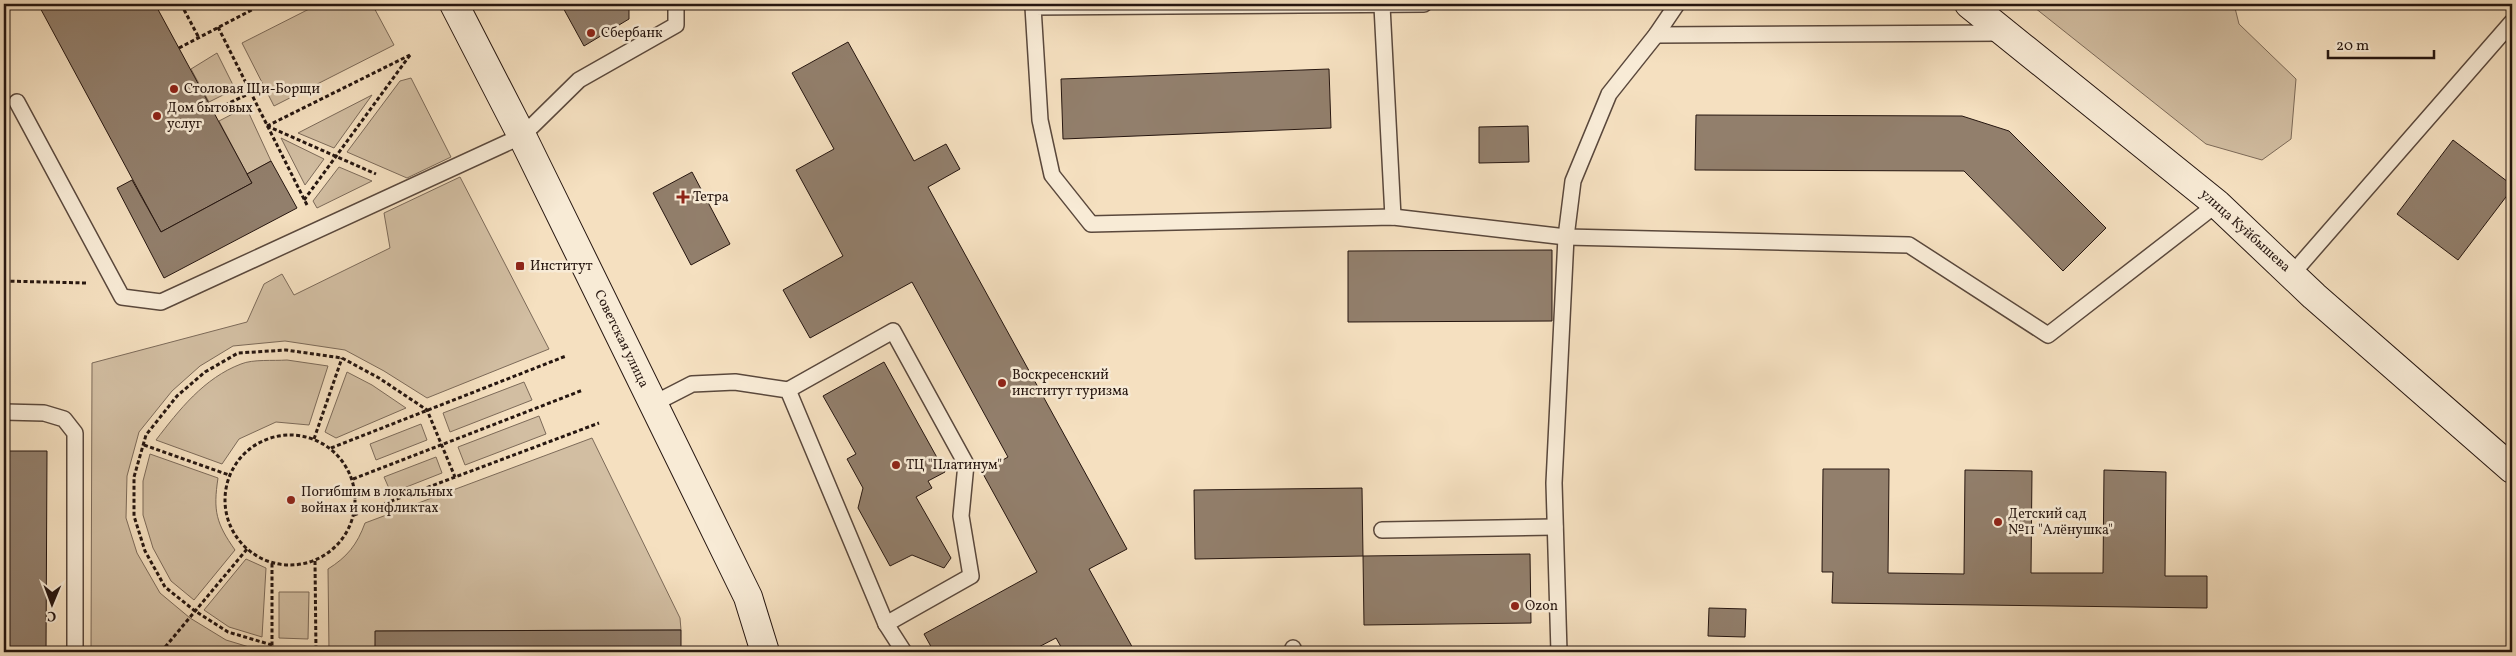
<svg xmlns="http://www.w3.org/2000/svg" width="2516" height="656" font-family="Vollkorn,serif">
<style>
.green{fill:#d2bea2;stroke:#7c6a59}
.building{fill:#927f6c;stroke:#261610}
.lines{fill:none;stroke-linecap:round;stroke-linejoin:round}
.lane-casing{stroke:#5a483c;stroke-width:18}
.secondary-casing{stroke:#261610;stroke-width:30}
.path{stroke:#261610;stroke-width:3;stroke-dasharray:4 2.5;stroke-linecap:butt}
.lane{stroke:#f8ebd6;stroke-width:15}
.secondary{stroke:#f8ebd6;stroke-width:28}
.poi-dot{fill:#8f2418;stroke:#f8ebd6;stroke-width:2}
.labels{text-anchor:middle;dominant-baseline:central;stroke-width:5;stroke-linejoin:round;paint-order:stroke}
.poi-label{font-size:14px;fill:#261610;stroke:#f8ebd6;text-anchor:start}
.street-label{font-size:14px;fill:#261610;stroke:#f8ebd6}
</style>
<rect width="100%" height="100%" fill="#f5e0c0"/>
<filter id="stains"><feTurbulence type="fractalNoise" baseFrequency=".004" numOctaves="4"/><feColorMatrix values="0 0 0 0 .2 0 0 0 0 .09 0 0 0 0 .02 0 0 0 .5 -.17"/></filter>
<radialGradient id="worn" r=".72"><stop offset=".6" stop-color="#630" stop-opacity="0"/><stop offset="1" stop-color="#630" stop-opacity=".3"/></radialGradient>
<g class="green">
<polygon points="319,4 372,4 394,45 274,106 242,43"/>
<polygon points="2030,4 2234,4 2239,24 2296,79 2291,139 2262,160 2206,144"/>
<polygon points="217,53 235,89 209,102 191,69"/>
<polygon points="411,78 451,157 407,178 347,152 400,81"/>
<polygon points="372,95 334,148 298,133"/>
<polygon points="246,107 271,161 247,174 219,121"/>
<polygon points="281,138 324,159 305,185"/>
<polygon points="339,167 372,181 317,208 313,201"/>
<polygon points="460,177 549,349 427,398 384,371 345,350 285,341 233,346 200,366 172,391 139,432 127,476 126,518 137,553 160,593 190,618 226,640 259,650 259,652 91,652 92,363 247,322 264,284 282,274 294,295 390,248 384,213"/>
<polygon points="4,198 8,198 9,272 4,272"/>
<path d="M287,360l41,6 -19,59 -33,-3 -37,17 -17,25 -66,-24c23,-30 48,-62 85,-76 12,-5 32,-3 46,-4z"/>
<polygon points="347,372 372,385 406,408 336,438 325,432"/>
<polygon points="524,382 532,400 450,432 443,413"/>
<polygon points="539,416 546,434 465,465 458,447"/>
<polygon points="421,424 427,440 376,460 370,444"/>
<path d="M592,438l88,180 1,12 -305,1 -1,21h-46l-1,-83c19,-12 29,-24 37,-46z"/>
<path d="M150,454l68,24c-5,33 -2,45 17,72l-41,50 -23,-19 -18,-33 -10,-33v-34z"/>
<polygon points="436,457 442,473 391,493 384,477"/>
<polygon points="246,559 266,568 262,637 229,627 204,610"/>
<polygon points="279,592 309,592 308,639 279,638"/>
</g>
<g class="building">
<polygon points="38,4 155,4 252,183 161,232"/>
<polygon points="561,4 629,4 629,19 584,46"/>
<polygon points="4,37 6,37 7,50 8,198 4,198"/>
<polygon points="848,42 914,161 946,144 960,169 928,187 1127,549 1089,569 1135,652 1064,652 1056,638 1029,652 934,652 924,634 1037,572 982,472 1008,457 912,282 810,338 783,290 843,256 796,170 834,149 792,73"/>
<polygon points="1329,69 1331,128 1063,139 1061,79"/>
<polygon points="1696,115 1962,116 2009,131 2106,228 2063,271 1964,171 1695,170"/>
<polygon points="1528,126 1529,162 1479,163 1479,127"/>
<polygon points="2453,140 2512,185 2512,189 2458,260 2397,214"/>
<polygon points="271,161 297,208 164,278 117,188 132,180 161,232 252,183 247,174"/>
<polygon points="692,172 730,244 691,265 653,193"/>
<polygon points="1552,250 1552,321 1348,322 1348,251"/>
<polygon points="884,362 945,472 928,481 932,488 916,497 951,558 944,568 912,555 890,566 858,508 863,488 847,459 856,454 823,396"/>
<polygon points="4,451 47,451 46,652 4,652"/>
<polygon points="1823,469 1889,469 1888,573 1964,574 1965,470 2032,471 2031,573 2103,573 2104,470 2166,472 2165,576 2207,576 2207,608 1832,603 1833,572 1822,572"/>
<polygon points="1362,488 1363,556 1195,559 1194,490"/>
<polygon points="1530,554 1531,623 1364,625 1363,556"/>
<polygon points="1709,608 1746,609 1745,637 1708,636"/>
<polygon points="681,630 681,652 375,652 375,631"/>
</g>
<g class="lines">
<g class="lane-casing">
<g id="lane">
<polyline points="1424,4 1033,7 1040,120 1052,175 1091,224 1393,217 1566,237 1909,245 2048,335 2217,204"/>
<polyline points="1382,6 1393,217"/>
<polyline points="1656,35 2004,33"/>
<polyline points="17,102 122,297 161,302 522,136 579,80 676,25 676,4"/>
<polyline points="2292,274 2512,22"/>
<polyline points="788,390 893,331 966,464 961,516 971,576 886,624"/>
<polyline points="653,404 692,384 735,382 788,390 886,624 904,652"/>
<polyline points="4,412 44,413 64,419 75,433 75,652"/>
<polyline points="1382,530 1555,527"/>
<polyline points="1293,652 1293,648"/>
<polyline points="1559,652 1554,483 1566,237 1573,181 1609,94 1656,35 1677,4"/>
</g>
</g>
<g class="secondary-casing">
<g id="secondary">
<polyline points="454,4 522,136 748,597 765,652"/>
<polyline points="1969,4 2217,204 2314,296 2512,469"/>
</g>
</g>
<g class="path">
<polyline points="181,4 199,38"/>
<polyline points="218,27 308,207"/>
<polyline points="179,48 263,4"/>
<polyline points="213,111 250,93"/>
<polyline points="267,126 410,55"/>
<polyline points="267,126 376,174"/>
<polyline points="304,200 410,55"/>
<polyline points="4,281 86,283"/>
<circle cx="290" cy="500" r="65"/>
<polyline points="314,439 342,358"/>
<polyline points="144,445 229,475"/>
<polyline points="331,448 566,356"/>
<polyline points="353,479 583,390"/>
<polyline points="354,515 599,423"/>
<polyline points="315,561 316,652"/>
<polyline points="272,645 228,632 195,611 165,587 145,551 134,516 134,477 146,435 177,396 205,372 238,353 286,350 342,358 379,378 427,410 455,477"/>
<polyline points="161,652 247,549"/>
<polyline points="272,652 272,563"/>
</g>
<use href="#lane" class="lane"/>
<use href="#secondary" class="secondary"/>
</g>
<g class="poi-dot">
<circle cx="591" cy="33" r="5"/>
<circle cx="174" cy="89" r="5"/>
<circle cx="157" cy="116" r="5"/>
<path d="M680.5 189.5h5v5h5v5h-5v5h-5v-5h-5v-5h5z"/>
<rect x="515" y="261" width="10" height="10" rx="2.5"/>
<circle cx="1002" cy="383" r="5"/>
<circle cx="896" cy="465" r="5"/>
<circle cx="291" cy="500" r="5"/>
<circle cx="1998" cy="522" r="5"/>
<circle cx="1515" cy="606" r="5"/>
</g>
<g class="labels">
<g class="poi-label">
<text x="601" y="33">Сбербанк</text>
<text x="184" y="89">Столовая Щи-Борщи</text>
<text x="167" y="108">Дом бытовых<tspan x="167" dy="16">услуг</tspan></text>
<text x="693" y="197">Тетра</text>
<text x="530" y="266">Институт</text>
<text x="1012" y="375">Воскресенский<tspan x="1012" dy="16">институт туризма</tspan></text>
<text x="906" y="465">ТЦ "Платинум"</text>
<text x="301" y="492">Погибшим в локальных<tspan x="301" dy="16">войнах и конфликтах</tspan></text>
<text x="2008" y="514">Детский сад<tspan x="2008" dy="16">№11 "Алёнушка"</tspan></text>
<text x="1525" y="606">Ozon</text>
</g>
<g class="street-label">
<text transform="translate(2245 231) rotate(42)">улица Куйбышева</text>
<text transform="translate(621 339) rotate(64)">Советская улица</text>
</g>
</g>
<rect width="2516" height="656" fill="none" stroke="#f5e0c0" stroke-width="20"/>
<rect x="5" y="5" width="2506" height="646" fill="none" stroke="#261610" stroke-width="2.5"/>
<rect x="10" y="10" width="2496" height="636" fill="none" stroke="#261610"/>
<g transform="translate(52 604) rotate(181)" stroke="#f8ebd6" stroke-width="4" paint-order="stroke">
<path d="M0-4L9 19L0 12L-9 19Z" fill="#261610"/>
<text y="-8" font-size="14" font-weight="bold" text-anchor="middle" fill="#261610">С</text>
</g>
<path d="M2328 50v8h106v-8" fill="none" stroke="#261610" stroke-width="2.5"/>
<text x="2336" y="50" font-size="15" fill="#261610" stroke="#f8ebd6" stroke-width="4" paint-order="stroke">20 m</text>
<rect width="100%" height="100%" filter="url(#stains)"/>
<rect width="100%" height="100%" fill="url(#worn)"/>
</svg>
